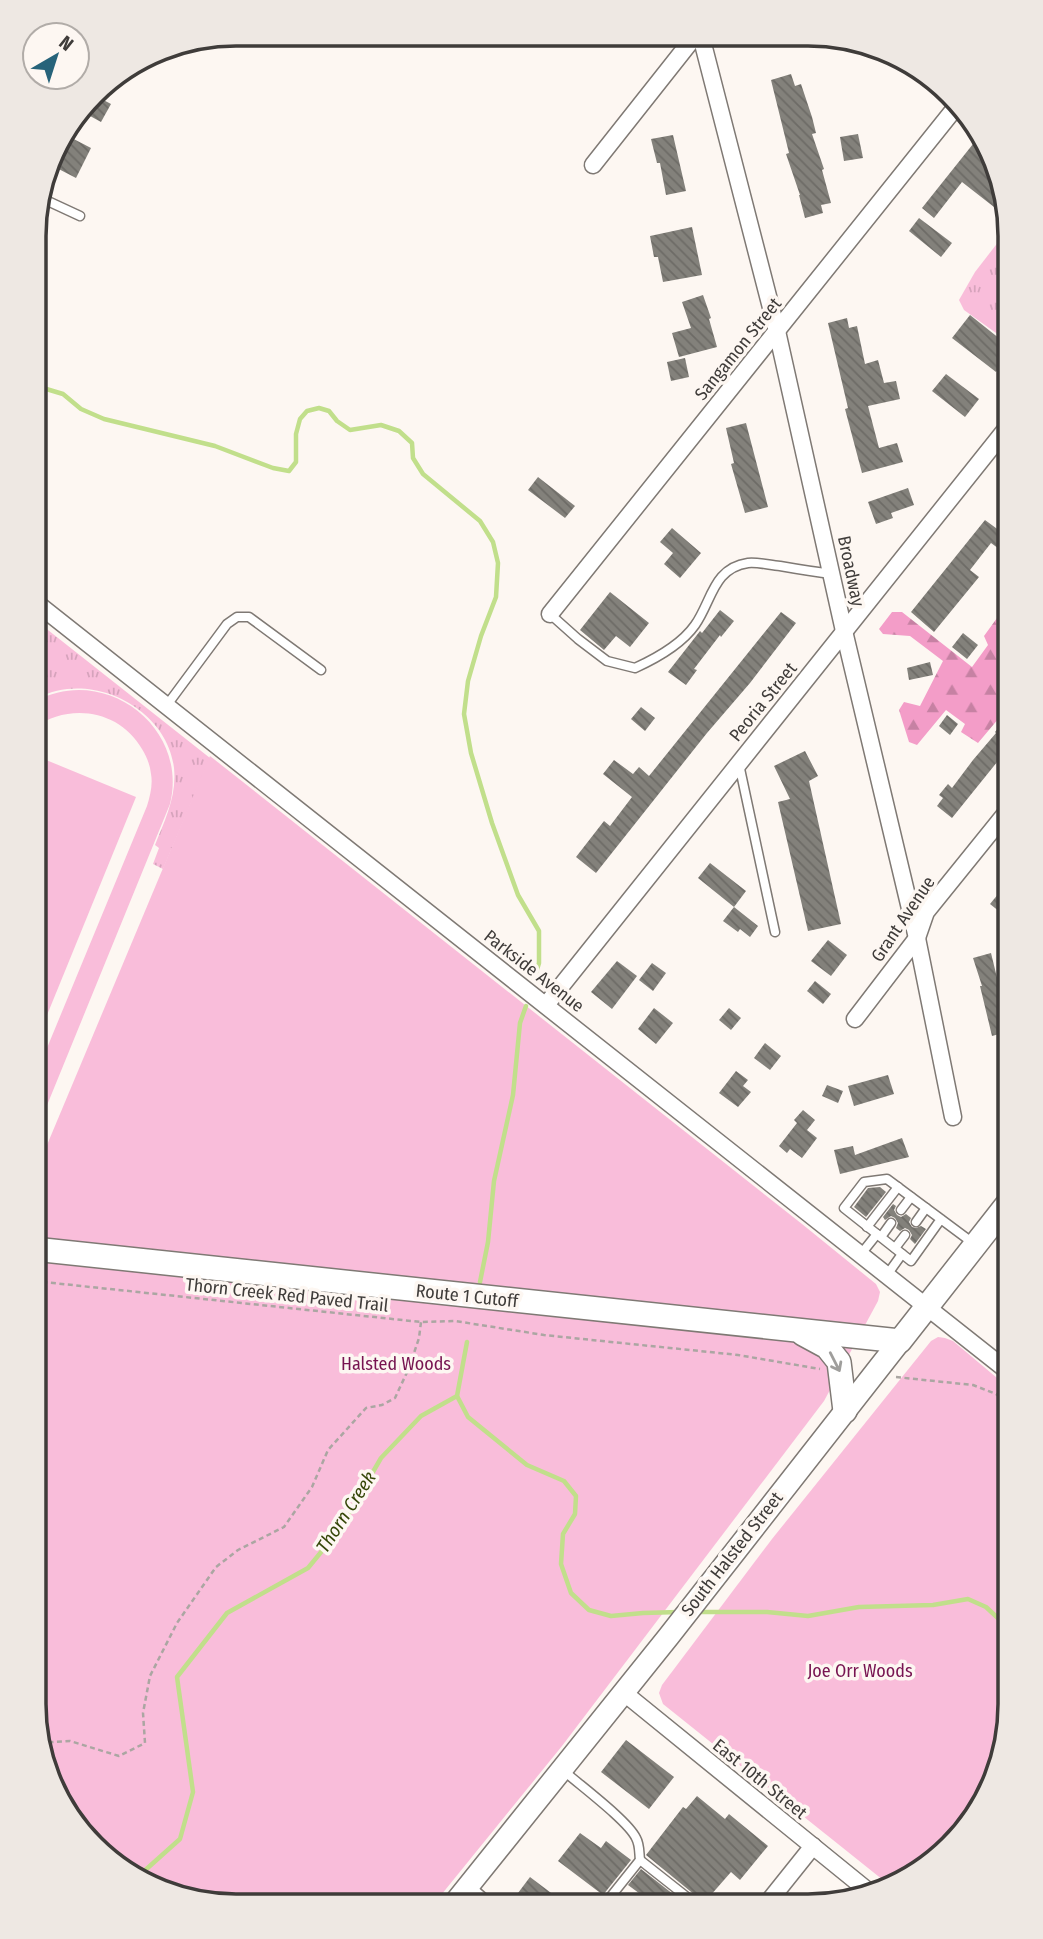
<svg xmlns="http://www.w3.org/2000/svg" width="1043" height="1939" font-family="'Fira Sans Condensed',sans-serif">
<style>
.grass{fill:url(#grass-tufts)}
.forest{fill:url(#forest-firs)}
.park{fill:#f9bdda}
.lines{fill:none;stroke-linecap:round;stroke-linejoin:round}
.stream{stroke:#c1df8b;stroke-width:4.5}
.building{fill:url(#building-back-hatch)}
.lane-casing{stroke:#7f7974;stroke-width:11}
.street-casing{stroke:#7f7974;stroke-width:19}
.secondary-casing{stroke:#7f7974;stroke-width:24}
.primary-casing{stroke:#7f7974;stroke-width:26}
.path{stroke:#aba6a2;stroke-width:2.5;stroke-dasharray:5 3.5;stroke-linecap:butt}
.lane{stroke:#fff;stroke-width:8}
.street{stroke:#fff;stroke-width:16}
.secondary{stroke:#fff;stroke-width:21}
.primary{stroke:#fff;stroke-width:23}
.oneway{stroke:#9f9e9c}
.labels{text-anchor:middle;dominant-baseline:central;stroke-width:7;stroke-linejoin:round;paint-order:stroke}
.street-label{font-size:18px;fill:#3f3c3a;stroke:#fdf7f2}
.park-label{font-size:18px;fill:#771451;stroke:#fdf7f2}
.water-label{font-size:19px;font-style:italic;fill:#364709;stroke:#fdf7f2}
.rim{fill:none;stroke:#3f3c3a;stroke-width:3.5}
</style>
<defs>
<pattern id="grass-tufts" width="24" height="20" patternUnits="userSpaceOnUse" patternTransform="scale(1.75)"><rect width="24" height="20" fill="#f9bdda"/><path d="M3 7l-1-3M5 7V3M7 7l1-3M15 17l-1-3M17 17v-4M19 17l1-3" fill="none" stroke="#d6a3bc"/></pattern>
<pattern id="forest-firs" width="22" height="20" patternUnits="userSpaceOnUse" patternTransform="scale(1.75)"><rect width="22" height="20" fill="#f39dc8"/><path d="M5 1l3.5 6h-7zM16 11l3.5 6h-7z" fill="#c681a3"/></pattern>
<pattern id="building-back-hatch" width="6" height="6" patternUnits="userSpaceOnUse" patternTransform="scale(1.75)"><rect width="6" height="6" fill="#83817b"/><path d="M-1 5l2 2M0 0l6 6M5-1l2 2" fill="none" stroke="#6d6b66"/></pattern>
</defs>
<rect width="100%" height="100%" fill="#fdf7f2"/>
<g class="grass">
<polygon points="1006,232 1009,233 1010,236 1010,343 964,310 959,300 975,272"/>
<path d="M34,619l176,139 -47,111 -10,-5 6,-16 -4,-3c10,-25 22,-49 19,-77 -7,-60 -83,-98 -136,-70l4,-12 -8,-3z"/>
</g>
<polygon class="forest" points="1010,600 1010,705 978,743 961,732 965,724 946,710 917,745 909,742 899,710 904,702 920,706 943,661 910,636 883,634 879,629 892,612 902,612 972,667 988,645 984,636"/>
<g class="park">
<path d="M34,684l7,3 -5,14c69,-37 153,26 134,103l-129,316 -7,-2v-53l13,-17 100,-242c3,-10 6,-21 4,-32 -1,-9 -4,-17 -9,-25 -22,-39 -73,-47 -108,-21z"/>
<polygon points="34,755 136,797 34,1047"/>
<polygon points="210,756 802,1224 876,1284 880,1292 878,1301 824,1401 562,1746 433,1905 209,1904 103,1856 44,1769 33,1703 34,1176"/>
<polygon points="938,1337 945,1338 953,1341 1009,1388 1009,1717 968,1826 888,1884 663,1704 659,1693 662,1685 772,1539 931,1341"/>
</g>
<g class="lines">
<g class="stream">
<polyline points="35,389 43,388 63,394 81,409 104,419 215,446 273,468 289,471 296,462 296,434 300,419 307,411 319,408 329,411 337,421 350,430 381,425 399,431 412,443 413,458 423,474 480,521 493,542 498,563 496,597 481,636 468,681 464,714 471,753 492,823 518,895 539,931 539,963 534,979"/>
<polyline points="480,1282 488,1242 494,1181 513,1095 520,1023 526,1006"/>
<polyline points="467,1342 457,1396 468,1417 527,1465 564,1481 576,1496 575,1514 563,1534 561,1564 571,1593 589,1610 611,1616 643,1613 679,1612"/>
<polyline points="695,1612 767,1612 808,1616 859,1607 933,1605 968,1599 986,1607 1001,1621 1009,1636"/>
<polyline points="142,1873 180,1839 193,1792 177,1677 227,1613 308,1568 340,1529 381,1458 421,1416 457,1396"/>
</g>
</g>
<g class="building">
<polygon points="791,74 795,86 801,84 812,117 816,133 812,134 824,169 822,170 831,203 821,205 823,213 805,218 799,195 800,195 786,154 789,153 771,80"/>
<polygon points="94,95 111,104 101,122 81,111"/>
<polygon points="64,134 91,148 76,178 49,164 54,146"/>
<polygon points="858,134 863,158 844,161 840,137"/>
<polygon points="673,135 686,191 666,195 660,163 657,163 651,139"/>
<polygon points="973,144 991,158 999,170 1003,196 994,207 962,182 934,218 922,208"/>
<polygon points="919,218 952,243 941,257 909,231"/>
<polygon points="692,227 702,275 663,282 658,257 654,257 650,236"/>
<polygon points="703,295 711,318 709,319 717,347 679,357 672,333 691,328 682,302"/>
<polygon points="970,315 1010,347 1010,355 996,372 952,338"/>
<polygon points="847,318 849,328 857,326 865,364 878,360 884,383 896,381 900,399 868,406 879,448 897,443 903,462 862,473 845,409 848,408 828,323"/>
<polygon points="685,358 689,377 671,381 667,362"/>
<polygon points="946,374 979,399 965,417 932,391"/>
<polygon points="746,423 768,507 745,513 731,464 734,463 726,428"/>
<polygon points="538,477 575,506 565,518 528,490"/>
<polygon points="908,488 914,505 891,513 893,518 876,524 868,502"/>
<polygon points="1010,519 1010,557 991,543 970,570 979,577 934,632 911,612 985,520 1000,531"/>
<polygon points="672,528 701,553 680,578 664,564 673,553 660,542"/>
<polygon points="610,592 649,623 630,647 616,636 604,650 580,630"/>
<polygon points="720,610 734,621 721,637 720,635 694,669 697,670 686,685 668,672 700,631 702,633"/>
<polygon points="781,612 796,623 750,683 707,733 596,873 576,857 604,821 610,826 632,797 603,774 614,760 633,774 639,767 649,776"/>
<polygon points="963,633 978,645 967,659 952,647"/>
<polygon points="930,662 933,675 909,680 907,668"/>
<polygon points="641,707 655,718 645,731 631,719"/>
<polygon points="1010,713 1010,746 952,818 937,806 943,798 939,795 948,784 952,788 973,760 996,733 995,732"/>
<polygon points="947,715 958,724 950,735 939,726"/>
<polygon points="805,751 818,776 809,781 841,924 808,931 778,802 790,799 774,766"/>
<polygon points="710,863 746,891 734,907 698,878"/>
<polygon points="999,893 1010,901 1010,920 990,904"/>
<polygon points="734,907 758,926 750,937 740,929 738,932 723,921"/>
<polygon points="828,940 847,955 831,976 811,961"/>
<polygon points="991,953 1010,1031 992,1036 980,986 982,986 973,958"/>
<polygon points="617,961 637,976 612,1009 591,992"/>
<polygon points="652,963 666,973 653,991 639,980"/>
<polygon points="815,981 831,994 823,1004 807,991"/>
<polygon points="654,1008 673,1023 656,1044 638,1029"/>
<polygon points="729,1008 741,1018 731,1030 719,1020"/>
<polygon points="765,1043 781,1056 770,1070 754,1058"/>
<polygon points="736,1071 748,1080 743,1086 751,1092 738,1107 719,1093"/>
<polygon points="888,1075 894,1094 854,1106 848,1086"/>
<polygon points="827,1085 843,1091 838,1103 822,1096"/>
<polygon points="803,1110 815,1120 807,1130 817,1138 802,1158 790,1149 787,1153 779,1146 797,1123 794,1120"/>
<polygon points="902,1138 909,1157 840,1174 834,1150 853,1146 855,1155"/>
<polygon points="880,1187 886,1192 866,1217 854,1207 868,1188"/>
<polygon points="893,1204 896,1206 894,1210 897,1215 901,1217 906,1214 911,1218 909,1222 912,1227 916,1228 921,1226 926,1229 915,1244 910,1239 912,1235 909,1230 905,1228 900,1231 896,1228 898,1223 895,1218 891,1216 885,1220 883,1217"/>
<polygon points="626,1740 674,1777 649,1809 601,1772"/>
<polygon points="697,1796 725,1819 729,1814 768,1846 740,1880 731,1872 703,1904 701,1900 646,1855 683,1807 686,1809"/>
<polygon points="580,1833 601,1848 606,1841 631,1860 603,1895 558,1861"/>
<polygon points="641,1869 687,1905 655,1905 628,1885"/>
<polygon points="530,1877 567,1905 509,1905"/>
</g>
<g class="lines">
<g class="lane-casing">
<g id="lane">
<polyline points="39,197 80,216"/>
<path d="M550,614l28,25 29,22 28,7c22,-10 46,-23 60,-43 17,-24 18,-57 53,-62 10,-1 21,2 32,3 17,3 35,6 53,8"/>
<polyline points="167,705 227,624 237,617 249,617 321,670"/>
<polyline points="739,764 775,932"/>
<polyline points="901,1210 911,1197"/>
<polyline points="941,1219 911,1261 844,1208 864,1182 887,1179 973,1243"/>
<polyline points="916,1222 926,1208"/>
<polyline points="867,1227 898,1187"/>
<polyline points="881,1237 891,1223"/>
<polyline points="895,1248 905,1235"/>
<polyline points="861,1254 877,1234"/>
<polyline points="887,1275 902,1254"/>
<path d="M564,1771c17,15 64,50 72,67 4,7 3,15 4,22l-36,45"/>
<polyline points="640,1860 697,1905"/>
<polyline points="469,1885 492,1905"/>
</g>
</g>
<g class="street-casing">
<g id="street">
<polyline points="701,36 777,331 844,631 917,938 953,1117"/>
<polyline points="934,80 943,88"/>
<polyline points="593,165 695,36"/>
<polyline points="34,601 1009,1372"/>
<polyline points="550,614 956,107"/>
<polyline points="546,1005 1010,424"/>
<polyline points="855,1019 917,938 926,912 1010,808"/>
<polyline points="623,1692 873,1895"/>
<polyline points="765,1906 813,1846"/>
</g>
</g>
<g class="secondary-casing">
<polyline id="secondary" points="453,1905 669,1636 900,1341"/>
</g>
<g class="primary-casing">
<g id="primary">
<polyline points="34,1249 900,1341 1009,1202"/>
<polyline points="803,1334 827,1347 839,1362 845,1411"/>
</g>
</g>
<g class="path">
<polyline points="34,1281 421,1322 455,1321 544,1335 738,1355 820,1369"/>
<polyline points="896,1377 973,1385 996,1394 1009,1404"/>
<polyline points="40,1743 70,1741 119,1756 145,1743 143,1713 150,1676 177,1623 216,1567 238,1550 284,1527 312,1487 328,1450 366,1408 382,1405 395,1398 409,1368 419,1338 421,1322"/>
</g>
<use href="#lane" class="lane"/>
<use href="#street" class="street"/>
<use href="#secondary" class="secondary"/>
<use href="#primary" class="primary"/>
</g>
<defs><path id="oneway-shaft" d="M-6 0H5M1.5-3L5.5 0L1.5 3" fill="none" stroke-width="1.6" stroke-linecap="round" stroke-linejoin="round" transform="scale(1.75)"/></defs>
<use class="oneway" href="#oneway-shaft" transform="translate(835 1362) rotate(63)"/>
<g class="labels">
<g class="street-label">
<text transform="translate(738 349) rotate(-51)">Sangamon Street</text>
<text transform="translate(851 571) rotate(78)">Broadway</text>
<text transform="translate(763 702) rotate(-51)">Peoria Street</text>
<text transform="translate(903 919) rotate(-56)">Grant Avenue</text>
<text transform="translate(534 971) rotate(38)">Parkside Avenue</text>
<text transform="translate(287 1295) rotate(6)">Thorn Creek Red Paved Trail</text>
<text transform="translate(467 1296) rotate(6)">Route 1 Cutoff</text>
<text transform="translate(732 1554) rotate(-52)">South Halsted Street</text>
<text transform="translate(760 1779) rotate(39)">East 10th Street</text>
</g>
<g class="park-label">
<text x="396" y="1364">Halsted Woods</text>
<text x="860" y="1671">Joe Orr Woods</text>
</g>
<g class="water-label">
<text transform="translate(346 1512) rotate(-57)">Thorn Creek</text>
</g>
</g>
<path d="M0 0H1043V1939H0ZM236 46H808A190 190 0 0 1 998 236V1704A190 190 0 0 1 808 1894H236A190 190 0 0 1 46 1704V236A190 190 0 0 1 236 46Z" fill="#eee8e3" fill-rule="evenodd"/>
<path class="rim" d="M236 46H808A190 190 0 0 1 998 236V1704A190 190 0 0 1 808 1894H236A190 190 0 0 1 46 1704V236A190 190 0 0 1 236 46Z"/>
<g transform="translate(56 56) rotate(39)"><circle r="33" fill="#fdf7f2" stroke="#b1aca8" stroke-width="2"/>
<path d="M0-5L12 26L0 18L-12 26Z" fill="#26637a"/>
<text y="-10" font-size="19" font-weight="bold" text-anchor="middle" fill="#3f3c3a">N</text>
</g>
</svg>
